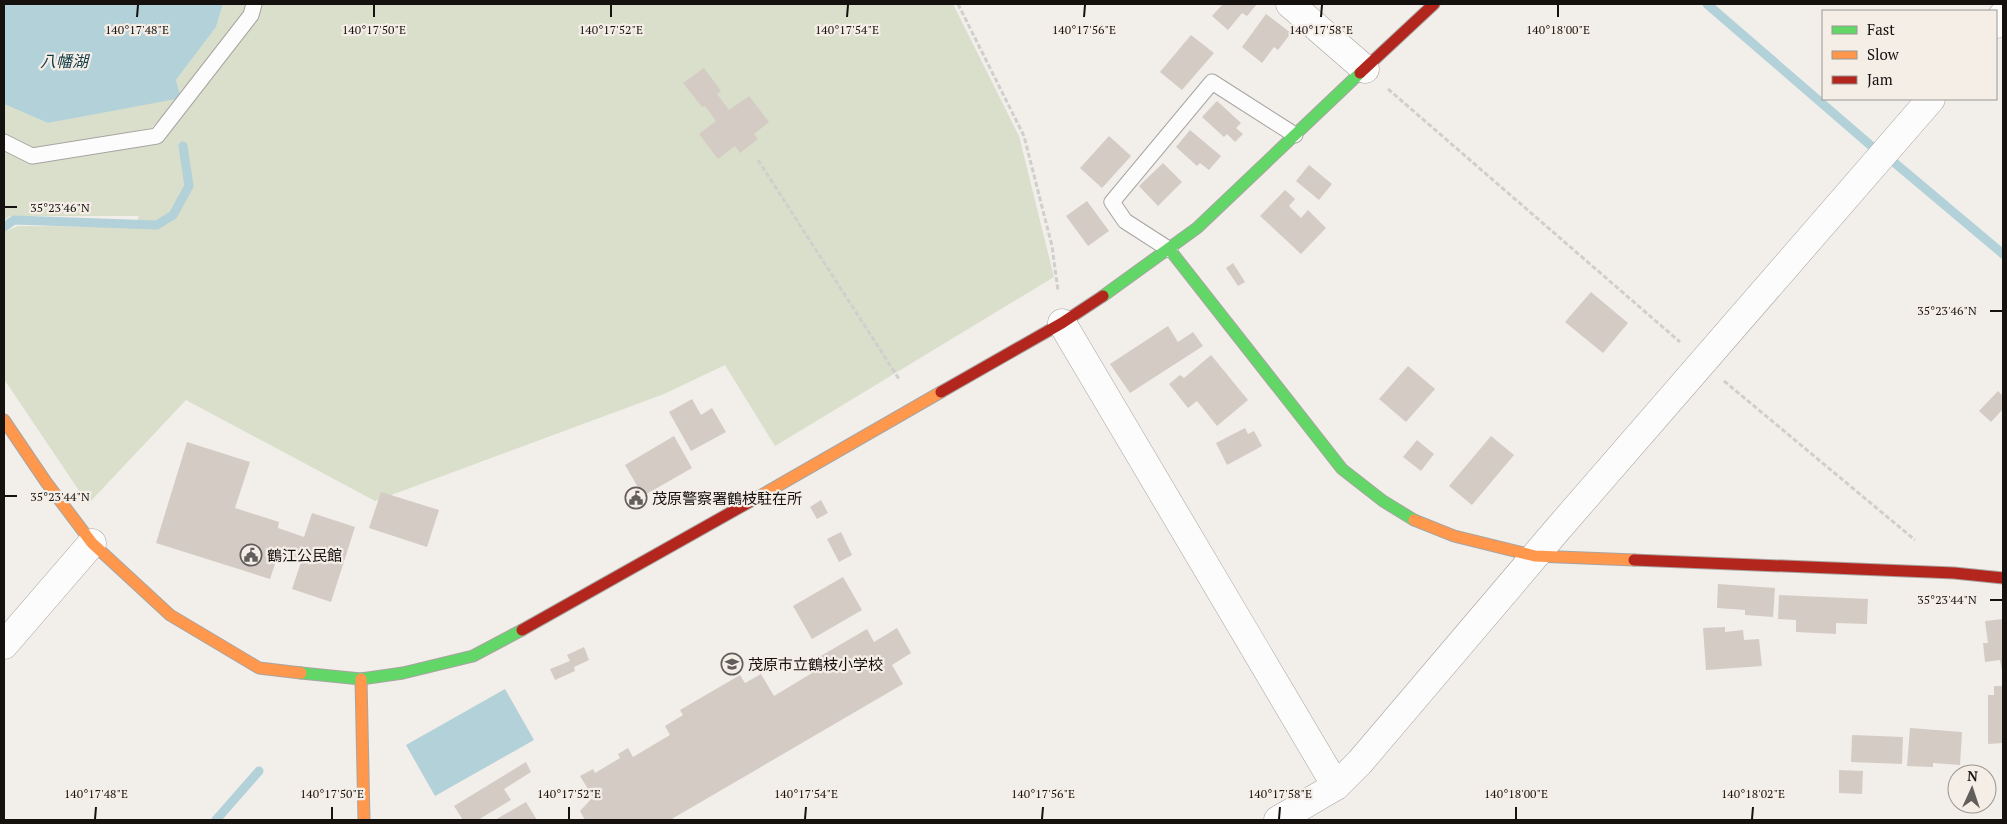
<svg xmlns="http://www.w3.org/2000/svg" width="2007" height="824" font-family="'PT Serif','Noto Sans JP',serif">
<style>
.green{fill:#d9dfca}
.water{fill:#b2d1d9}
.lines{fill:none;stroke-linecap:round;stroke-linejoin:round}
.stream{stroke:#b2d1d9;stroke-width:9}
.building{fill:#d4cbc5}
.lane-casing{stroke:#a7a4a1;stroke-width:17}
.street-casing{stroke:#a7a4a1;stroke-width:29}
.fast-casing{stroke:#a7a4a1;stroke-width:13}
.slow-casing{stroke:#a7a4a1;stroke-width:13}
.jam-casing{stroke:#a7a4a1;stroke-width:13}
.path{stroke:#d0cfcd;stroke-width:3;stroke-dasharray:5 2.5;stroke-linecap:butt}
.lane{stroke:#fdfcfc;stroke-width:15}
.street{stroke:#fdfcfc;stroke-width:28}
.fast{stroke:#63d668;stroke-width:11}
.slow{stroke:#ff974d;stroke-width:11}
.jam{stroke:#b3261e;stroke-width:11}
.ticks{fill:none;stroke:#14110f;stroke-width:2}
.labels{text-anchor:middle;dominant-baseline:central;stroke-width:4.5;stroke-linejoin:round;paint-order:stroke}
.poi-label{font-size:15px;fill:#14110f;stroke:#f5eee7;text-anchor:start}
.water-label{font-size:16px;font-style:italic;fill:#123c47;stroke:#f5eee7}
.ticks-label{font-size:12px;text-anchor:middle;fill:#14110f;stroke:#f5eee7;stroke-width:4.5;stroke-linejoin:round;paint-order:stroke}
</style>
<rect width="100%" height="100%" fill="#f2eeea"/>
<polygon class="green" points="223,4 953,4 1019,136 1054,277 775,446 725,365 664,394 375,501 186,400 88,504 4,379 4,232 18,226 135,227 139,216 10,216 4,220 4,150 30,162 165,140 180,99 151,128 33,149 4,136 4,104 48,123 181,97 176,80 216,27"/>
<g class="water">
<polygon points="4,4 223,4 216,27 176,80 181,98 48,123 4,104"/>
<polygon points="505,689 534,740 435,796 406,745"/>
</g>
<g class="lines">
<g class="stream">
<polyline points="1707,4 1876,150"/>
<polyline points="1896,164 2003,254"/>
<polyline points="4,227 14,220 157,225 173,215 189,186 183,146"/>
<polyline points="216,820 259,771"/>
</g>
</g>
<g class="building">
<polygon points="1223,4 1257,4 1247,16 1242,13 1228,30 1212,16"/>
<polygon points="1266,14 1291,33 1278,50 1274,47 1262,63 1242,47"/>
<polygon points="1191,35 1214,53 1182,90 1160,72"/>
<polygon points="704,68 721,91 717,94 729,110 749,96 769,122 754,134 758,139 740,153 735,146 718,159 699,134 716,121 705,106 702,107 683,83"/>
<polygon points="1217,101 1241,123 1236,128 1243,134 1235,142 1227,134 1224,137 1202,117"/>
<polygon points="1190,130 1221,156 1209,170 1200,163 1197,166 1176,147"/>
<polygon points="1109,136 1131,156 1102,188 1080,168"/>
<polygon points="1163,163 1182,182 1158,206 1139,186"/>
<polygon points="1309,165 1332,184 1319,200 1296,181"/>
<polygon points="1285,190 1295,199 1289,206 1301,218 1308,210 1326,228 1301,254 1260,216"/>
<polygon points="1087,201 1109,231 1088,246 1066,216"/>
<polygon points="1233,263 1245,282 1238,286 1226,268"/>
<polygon points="1591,292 1628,323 1603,353 1565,322"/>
<polygon points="1168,326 1178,342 1193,332 1203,346 1130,393 1110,364"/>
<polygon points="1211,355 1248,400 1217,426 1197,401 1188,408 1169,384 1180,375 1184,378"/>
<polygon points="1408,366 1435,389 1406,422 1379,399"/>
<polygon points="1998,391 2003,396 2003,409 1991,422 1979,411"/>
<polygon points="692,399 701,415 712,408 726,432 691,451 669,412"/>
<polygon points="1245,428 1248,434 1254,431 1262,446 1227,465 1216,443"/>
<polygon points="674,436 692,468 643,496 625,465"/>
<polygon points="1491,436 1514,455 1472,505 1449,486"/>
<polygon points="1417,440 1434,454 1421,471 1403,457"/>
<polygon points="187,442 250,462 235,508 279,522 278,528 304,537 312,513 355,527 331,602 292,589 302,559 279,552 270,579 156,543"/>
<polygon points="381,492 439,510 427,547 369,528"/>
<polygon points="821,500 828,513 817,519 810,507"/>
<polygon points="841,532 852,555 839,562 827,539"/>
<polygon points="843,577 862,610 812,639 793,606"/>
<polygon points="1718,584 1775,588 1773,617 1745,615 1745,610 1717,608"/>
<polygon points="1779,595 1868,599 1867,624 1836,623 1836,634 1796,632 1796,620 1778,619"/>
<polygon points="2003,619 2003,670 2002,671 2000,660 1985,662 1983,643 1988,643 1985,621"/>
<polygon points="1725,627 1725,632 1743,630 1744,640 1759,639 1762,666 1706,670 1703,628"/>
<polygon points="897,628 911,653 892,665 903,684 670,820 585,820 580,811 593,797 580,776 593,769 595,773 620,758 618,754 628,748 633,757 670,735 665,726 683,715 680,710 740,675 745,683 761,674 774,696 812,673 807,664 867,629 874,642"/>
<polygon points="584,647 589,660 574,667 575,671 555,680 550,669 570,661 567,655"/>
<polygon points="1994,686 2003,686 2003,743 1988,744 1988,695 1994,695"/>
<polygon points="1910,728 1962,732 1960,765 1933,763 1933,767 1907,766"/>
<polygon points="1852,735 1903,737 1902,764 1851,762"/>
<polygon points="526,762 531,772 504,789 511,800 478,820 463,820 454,806"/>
<polygon points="1839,770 1863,771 1862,794 1839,793"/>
<polygon points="526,802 537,820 495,820"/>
</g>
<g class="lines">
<g class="lane-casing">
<g id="lane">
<polyline points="4,142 32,156 157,136 251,15 254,4"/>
<polyline points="1170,250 1125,221 1112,202 1212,82 1295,135"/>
</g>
</g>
<g class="street-casing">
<g id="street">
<polyline points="1290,4 1365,69"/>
<polyline points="1996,24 2003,15"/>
<polyline points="1062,323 1336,786"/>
<polyline points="4,645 92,543"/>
<polyline points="1278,820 1336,786 1360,762 1557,530 1931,99"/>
</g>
</g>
<g class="fast-casing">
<g id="fast">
<polyline points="1170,250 1342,469 1383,501 1414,520"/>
<polyline points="1103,296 1197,228 1360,73"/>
<polyline points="301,673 361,679 403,673 473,656 522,630"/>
</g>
</g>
<g class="slow-casing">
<g id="slow">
<polyline points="4,420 46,482 92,543 170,615 259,668 301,673"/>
<polyline points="760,496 941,392"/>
<polyline points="1414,520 1454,536 1535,556 1634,560"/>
<polyline points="361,679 364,820"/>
</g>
</g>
<g class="jam-casing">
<g id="jam">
<polyline points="1360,73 1434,4"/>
<polyline points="941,392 1062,323 1103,296"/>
<polyline points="1634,560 1954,573 2003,578"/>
<polyline points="522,630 760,496"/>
</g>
</g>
<g class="path">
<polyline points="958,4 1024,136 1052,246 1058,291"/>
<polyline points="1388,89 1680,342"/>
<polyline points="758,160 899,379"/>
<polyline points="1724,381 1915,540"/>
</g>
<use href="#lane" class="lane"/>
<use href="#street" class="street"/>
<use href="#fast" class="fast"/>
<use href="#slow" class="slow"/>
<use href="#jam" class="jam"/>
</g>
<path class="ticks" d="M137,17l1,-12M374,17v-12M611,17v-12M847,17l1,-12M1084,17l1,-12M1321,17l1,-12M1558,17v-12M5,207h12M1990,311h12M5,496h12M1990,600h12M95,819l1,-12M332,819v-12M569,819v-12M805,819l1,-12M1042,819l1,-12M1279,819l1,-12M1516,819v-12M1752,819l1,-12"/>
<defs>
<g id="civic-ring" transform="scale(1.125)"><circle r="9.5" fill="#f5eee7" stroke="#625e5c" stroke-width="1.5"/><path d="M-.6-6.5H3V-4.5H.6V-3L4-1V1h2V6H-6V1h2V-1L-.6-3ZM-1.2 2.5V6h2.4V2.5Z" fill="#625e5c"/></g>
<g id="school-ring" transform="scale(1.125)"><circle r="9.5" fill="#f5eee7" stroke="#625e5c" stroke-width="1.5"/><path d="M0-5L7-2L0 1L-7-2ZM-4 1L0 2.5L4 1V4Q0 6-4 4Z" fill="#625e5c"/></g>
</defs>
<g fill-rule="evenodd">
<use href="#civic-ring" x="636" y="498"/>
<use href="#civic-ring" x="251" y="555"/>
<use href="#school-ring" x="732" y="664"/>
</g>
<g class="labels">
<g class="poi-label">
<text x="652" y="498">茂原警察署鶴枝駐在所</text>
<text x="267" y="555">鶴江公民館</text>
<text x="748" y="664">茂原市立鶴枝小学校</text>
</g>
<g class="water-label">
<text x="64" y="61">八幡湖</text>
</g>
</g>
<g class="ticks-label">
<text x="137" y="34">140°17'48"E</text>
<text x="374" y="34">140°17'50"E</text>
<text x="1321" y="34">140°17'58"E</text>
<text x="1558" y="34">140°18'00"E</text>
<text x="611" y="34">140°17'52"E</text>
<text x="847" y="34">140°17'54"E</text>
<text x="1084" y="34">140°17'56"E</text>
<text x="60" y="212">35°23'46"N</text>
<text x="1947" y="315">35°23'46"N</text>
<text x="60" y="501">35°23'44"N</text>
<text x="1947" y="604">35°23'44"N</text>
<text x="96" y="798">140°17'48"E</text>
<text x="332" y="798">140°17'50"E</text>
<text x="569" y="798">140°17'52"E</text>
<text x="806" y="798">140°17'54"E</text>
<text x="1043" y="798">140°17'56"E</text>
<text x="1280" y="798">140°17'58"E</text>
<text x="1516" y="798">140°18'00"E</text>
<text x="1753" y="798">140°18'02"E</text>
</g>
<rect width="2007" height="824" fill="none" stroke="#14110f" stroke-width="10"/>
<rect x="1822" y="10" width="175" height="90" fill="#f5eee7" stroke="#9b9691"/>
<rect x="1832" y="26" width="25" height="8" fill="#63d668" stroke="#9b9691"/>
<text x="1867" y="35" font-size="15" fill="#14110f">Fast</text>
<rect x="1832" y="51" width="25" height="8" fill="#ff974d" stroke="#9b9691"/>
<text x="1867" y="60" font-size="15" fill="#14110f">Slow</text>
<rect x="1832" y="76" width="25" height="8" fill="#b3261e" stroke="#9b9691"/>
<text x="1867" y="85" font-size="15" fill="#14110f">Jam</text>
<g transform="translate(1972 789) rotate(3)"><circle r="24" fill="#f5eee7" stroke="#9b9691"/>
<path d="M0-4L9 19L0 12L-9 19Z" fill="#625e5c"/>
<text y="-8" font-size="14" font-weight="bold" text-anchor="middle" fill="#14110f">N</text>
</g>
</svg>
